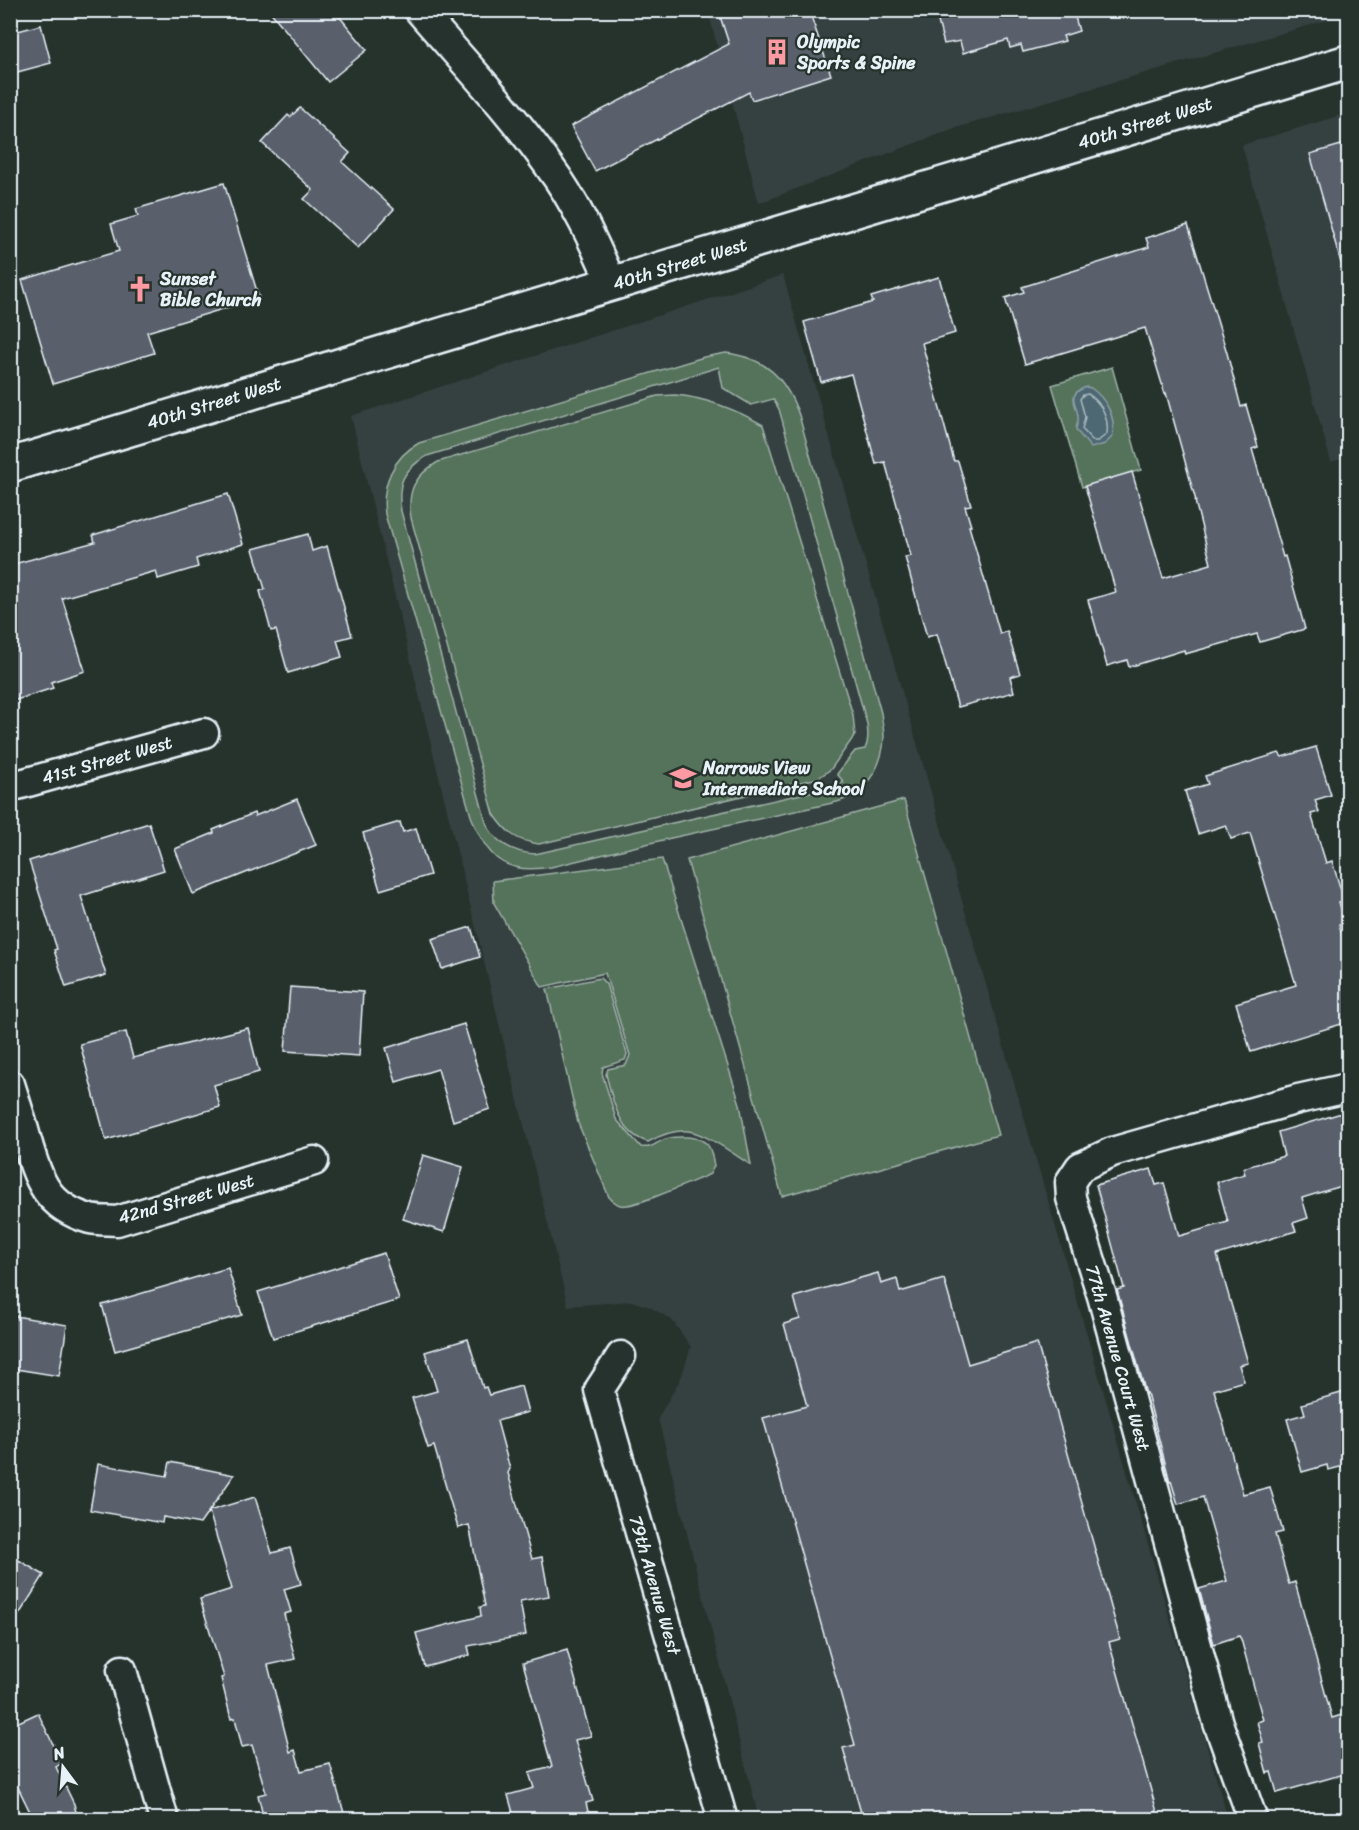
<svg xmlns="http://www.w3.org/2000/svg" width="1359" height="1830" font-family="Sriracha,sans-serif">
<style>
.built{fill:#364040}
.green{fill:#55725a;stroke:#9eb2a9;stroke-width:1.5;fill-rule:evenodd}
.water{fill:#4e6772;stroke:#8c9ea8;stroke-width:1.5}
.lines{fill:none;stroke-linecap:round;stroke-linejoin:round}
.shore{stroke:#aabac2;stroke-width:1.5}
.building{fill:#5a5f6c;stroke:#e8f1f8;stroke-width:1.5}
.street-casing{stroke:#e8f1f8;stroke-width:33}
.secondary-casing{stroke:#e8f1f8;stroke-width:38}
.street{stroke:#26332d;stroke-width:28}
.secondary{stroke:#26332d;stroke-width:33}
.labels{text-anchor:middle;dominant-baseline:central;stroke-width:4.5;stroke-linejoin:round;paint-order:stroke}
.poi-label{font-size:18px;font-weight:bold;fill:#e8f1f8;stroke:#26332d;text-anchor:start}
.street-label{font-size:18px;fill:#e8f1f8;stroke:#26332d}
</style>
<rect width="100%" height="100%" fill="#26332d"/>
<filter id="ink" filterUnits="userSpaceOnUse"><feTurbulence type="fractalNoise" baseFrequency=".0167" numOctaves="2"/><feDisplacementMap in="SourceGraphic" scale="12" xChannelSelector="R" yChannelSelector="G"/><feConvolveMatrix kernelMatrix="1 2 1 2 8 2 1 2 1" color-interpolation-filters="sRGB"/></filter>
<g filter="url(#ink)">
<g class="built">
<polygon points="1348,10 1348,14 952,129 759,203 708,11"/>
<polygon points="1348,113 1348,457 1331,462 1242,145"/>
<polygon points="783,275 1039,1170 1228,1819 759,1819 658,1418 681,1378 691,1347 672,1320 650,1307 631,1301 568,1306 351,416"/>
</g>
<g class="green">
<path d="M726,353c40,5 59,24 73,62l82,298c1,8 3,16 3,24 -1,30 -19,57 -47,65l-166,36 -120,29c-47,8 -64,-9 -80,-51l-86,-302c-4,-29 8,-57 34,-71l285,-86zM719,367l4,21 28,17 22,-6 6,10 88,315c1,9 2,17 -2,25l-10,2 -18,23 7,8 -7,4 -302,68c-21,-1 -42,-12 -49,-32l-85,-311c-4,-27 1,-41 26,-55z"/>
<polygon points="1112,367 1141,470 1082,487 1052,385"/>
<path d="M675,395c32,3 60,14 88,30l90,290 2,20 -24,34 -13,9 -279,66c-23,-3 -32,-11 -45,-30l-83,-296c-4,-27 3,-42 27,-56l219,-66z"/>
<polygon points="904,800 998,1135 782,1196 687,860"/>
<path d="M662,859l78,245 11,61c-16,-10 -45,-32 -63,-34 -13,-1 -29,5 -40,11 -29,-8 -36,-43 -42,-68l2,-5 18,-4 4,-10 -25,-82 -63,14 -48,-84 -1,-22z"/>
<path d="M600,978l6,6 21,70 -2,6 -22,7 -1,6 14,46 25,28c9,1 11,-1 18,-5 11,-7 43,-8 50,5 3,6 4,14 5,19l-4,8 -4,2c-15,6 -74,33 -86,29 -4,-1 -8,-5 -11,-8l-31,-74 -31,-134z"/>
</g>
<path class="water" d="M1086,387l5,1c15,11 25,28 22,48l-8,8 -14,4 -15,-18c0,-5 3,-9 2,-14 -2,-14 -12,-21 8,-29z"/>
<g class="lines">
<path class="shore" d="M1088,394c14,9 21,24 19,40l-9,7h-5l-11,-12 3,-12 -5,-18 3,-4z"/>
</g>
<g class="building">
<polygon points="269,10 334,10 367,50 328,82"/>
<polygon points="718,10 809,10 831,75 752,100 749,92 595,171 571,126 729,44"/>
<polygon points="935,10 1073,10 1079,31 1063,36 1065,41 1023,52 1021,45 1010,48 1008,40 963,53 960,41 944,44"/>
<polygon points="41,25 51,63 10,74 10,33"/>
<polygon points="300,108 350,153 342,162 394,209 358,248 304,199 313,190 262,143 288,115 290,117"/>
<polygon points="1348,143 1348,262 1341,263 1310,154"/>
<polygon points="224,183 259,298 147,332 154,353 53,384 22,280 119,251 111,224 138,216 136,209"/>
<polygon points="1188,225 1227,353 1241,407 1246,405 1258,447 1252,449 1283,557 1285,556 1305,629 1260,642 1257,634 1185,654 1184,650 1129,667 1127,660 1107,666 1088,600 1116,592 1085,486 1132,472 1163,578 1211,564 1195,501 1196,501 1166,393 1165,394 1145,328 1025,364 1005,298 1024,292 1022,287 1149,247 1146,238"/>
<polygon points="939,277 955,333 922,343 954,461 958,461 971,505 965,506 971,526 969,526 1000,634 1007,631 1020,674 1010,677 1014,692 958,707 937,634 927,637 905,557 911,556 885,462 876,464 851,374 821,382 804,322 873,302 871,297"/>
<polygon points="228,494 243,544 196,559 198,567 158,579 156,571 62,598 85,671 51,682 53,688 10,702 10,565 95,542 93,535"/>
<polygon points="308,534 312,551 327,546 352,636 337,640 342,657 288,673 276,630 271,631 260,591 265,589 253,549"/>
<polygon points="1316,747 1331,795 1315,800 1319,812 1311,814 1326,863 1332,861 1344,900 1339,902 1345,923 1339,924 1348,957 1348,1022 1251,1052 1236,1003 1296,985 1250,833 1231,839 1226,825 1198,834 1185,791 1208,784 1205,776 1279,753 1282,757"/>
<polygon points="297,799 316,845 193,894 175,849 214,833 213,830 254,813 255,816"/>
<polygon points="400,822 403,832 416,828 430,875 380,890 363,833"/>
<polygon points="149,823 164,870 81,896 106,975 66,987 54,950 57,949 29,861"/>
<polygon points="471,927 480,957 442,969 432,939"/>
<polygon points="290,987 363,992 359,1056 285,1051"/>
<polygon points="464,1024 490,1109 453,1121 438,1069 396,1082 386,1048"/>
<polygon points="248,1028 259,1072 214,1085 220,1107 106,1140 80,1044 126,1032 133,1058"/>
<polygon points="1348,1111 1348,1184 1302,1198 1308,1218 1293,1223 1296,1231 1217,1255 1248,1363 1239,1365 1244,1381 1214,1390 1243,1494 1270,1487 1283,1532 1275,1534 1289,1584 1295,1582 1332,1718 1348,1713 1348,1773 1277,1793 1271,1772 1267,1773 1259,1743 1263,1742 1257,1722 1263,1720 1241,1639 1239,1636 1214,1644 1199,1589 1227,1581 1203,1497 1178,1504 1171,1481 1170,1482 1147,1393 1146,1394 1117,1290 1124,1288 1096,1185 1151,1169 1156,1185 1164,1183 1179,1236 1228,1222 1217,1182 1245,1174 1243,1168 1284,1156 1278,1132"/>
<polygon points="423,1155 463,1167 444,1232 403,1219"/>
<polygon points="384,1253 399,1300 273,1338 258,1292"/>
<polygon points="228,1268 242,1315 115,1351 102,1305"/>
<polygon points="878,1273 881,1284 897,1279 900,1292 944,1279 968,1364 1037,1343 1120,1639 1109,1642 1157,1812 1131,1820 863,1820 843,1748 855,1745 763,1418 807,1406 784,1324 800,1319 794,1297"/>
<polygon points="10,1315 67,1325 59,1376 10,1368"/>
<polygon points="468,1339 483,1388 486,1387 489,1395 521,1386 528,1412 497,1421 510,1469 508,1473 532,1559 542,1557 549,1596 520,1601 526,1635 468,1646 470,1655 425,1667 416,1633 481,1616 480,1607 485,1606 469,1525 458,1528 434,1446 428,1448 412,1398 437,1391 425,1352"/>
<polygon points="1348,1391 1348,1465 1328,1470 1327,1465 1302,1472 1287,1419 1305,1414 1302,1404"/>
<polygon points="170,1462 234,1475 209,1511 255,1497 272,1553 290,1548 301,1584 284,1589 291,1612 284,1614 295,1659 268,1665 290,1752 295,1750 301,1771 330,1764 346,1820 264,1820 258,1795 266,1793 252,1745 242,1747 235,1718 231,1719 221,1678 224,1677 200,1599 232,1589 209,1511 200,1524 163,1517 162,1523 90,1510 98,1464 167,1476"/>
<polygon points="10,1555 44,1575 10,1629"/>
<polygon points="567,1650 591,1736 575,1740 593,1801 586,1803 590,1820 515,1820 508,1795 534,1788 529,1773 552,1767 523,1663"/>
<polygon points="38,1713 62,1763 56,1767 74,1804 78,1820 34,1820 10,1771 10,1726"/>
</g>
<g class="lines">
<g class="street-casing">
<g id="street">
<path d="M419,10c44,51 91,101 130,156 27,36 45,77 63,118"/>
<polyline points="10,787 204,733"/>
<path d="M10,1084c6,19 12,38 17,57 11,39 20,66 63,78 8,2 19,1 27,2l197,-60"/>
<polyline points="621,1356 599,1390 723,1820"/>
<polyline points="122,1670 164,1820"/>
<polyline points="1253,1820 1218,1723 1102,1296 1071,1198 1070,1182 1080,1167 1112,1152 1298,1099 1348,1088"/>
</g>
</g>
<g class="secondary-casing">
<polyline id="secondary" points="10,465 1348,62"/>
</g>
<use href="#street" class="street"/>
<use href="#secondary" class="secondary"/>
</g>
</g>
<defs>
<g id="building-bare" transform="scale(2.07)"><path d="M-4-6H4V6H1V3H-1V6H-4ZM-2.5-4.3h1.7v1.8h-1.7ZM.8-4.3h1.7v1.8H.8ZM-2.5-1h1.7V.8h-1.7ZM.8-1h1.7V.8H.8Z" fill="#ff9aa2" stroke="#26332d" stroke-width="2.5" paint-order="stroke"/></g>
<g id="church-bare" transform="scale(2.07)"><path d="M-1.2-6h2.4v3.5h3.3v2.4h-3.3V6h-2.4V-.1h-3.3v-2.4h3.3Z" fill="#ff9aa2" stroke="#26332d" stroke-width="2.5" paint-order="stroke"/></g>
<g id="school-bare" transform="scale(2.07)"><path d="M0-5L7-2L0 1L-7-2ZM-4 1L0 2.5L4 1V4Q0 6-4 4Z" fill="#ff9aa2" stroke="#26332d" stroke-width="2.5" paint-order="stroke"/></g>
</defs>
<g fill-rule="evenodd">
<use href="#building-bare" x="777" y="52"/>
<use href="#church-bare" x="140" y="289"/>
<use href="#school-bare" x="683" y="778"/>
</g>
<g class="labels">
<g class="poi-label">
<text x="797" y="42">Olympic<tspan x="797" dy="21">Sports &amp; Spine</tspan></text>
<text x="160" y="279">Sunset<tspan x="160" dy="21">Bible Church</tspan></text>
<text x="703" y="768">Narrows View<tspan x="703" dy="21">Intermediate School</tspan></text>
</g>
<g class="street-label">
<text transform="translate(1145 123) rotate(-17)">40th Street West</text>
<text transform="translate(680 264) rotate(-17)">40th Street West</text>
<text transform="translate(214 403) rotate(-17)">40th Street West</text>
<text transform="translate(107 760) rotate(-16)">41st Street West</text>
<text transform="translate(186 1199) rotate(-16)">42nd Street West</text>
<text transform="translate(1118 1358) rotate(74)">77th Avenue Court West</text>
<text transform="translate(655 1585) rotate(74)">79th Avenue West</text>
</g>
</g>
<rect width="1359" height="1830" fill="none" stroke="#26332d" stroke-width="36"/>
<rect x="18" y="18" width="1323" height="1794" fill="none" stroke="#e8f1f8" stroke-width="2" filter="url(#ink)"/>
<g transform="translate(63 1767) rotate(344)" stroke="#26332d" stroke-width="4.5" paint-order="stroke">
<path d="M0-4.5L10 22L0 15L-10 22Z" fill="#e8f1f8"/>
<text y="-9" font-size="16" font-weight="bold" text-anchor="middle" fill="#e8f1f8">N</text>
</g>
</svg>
